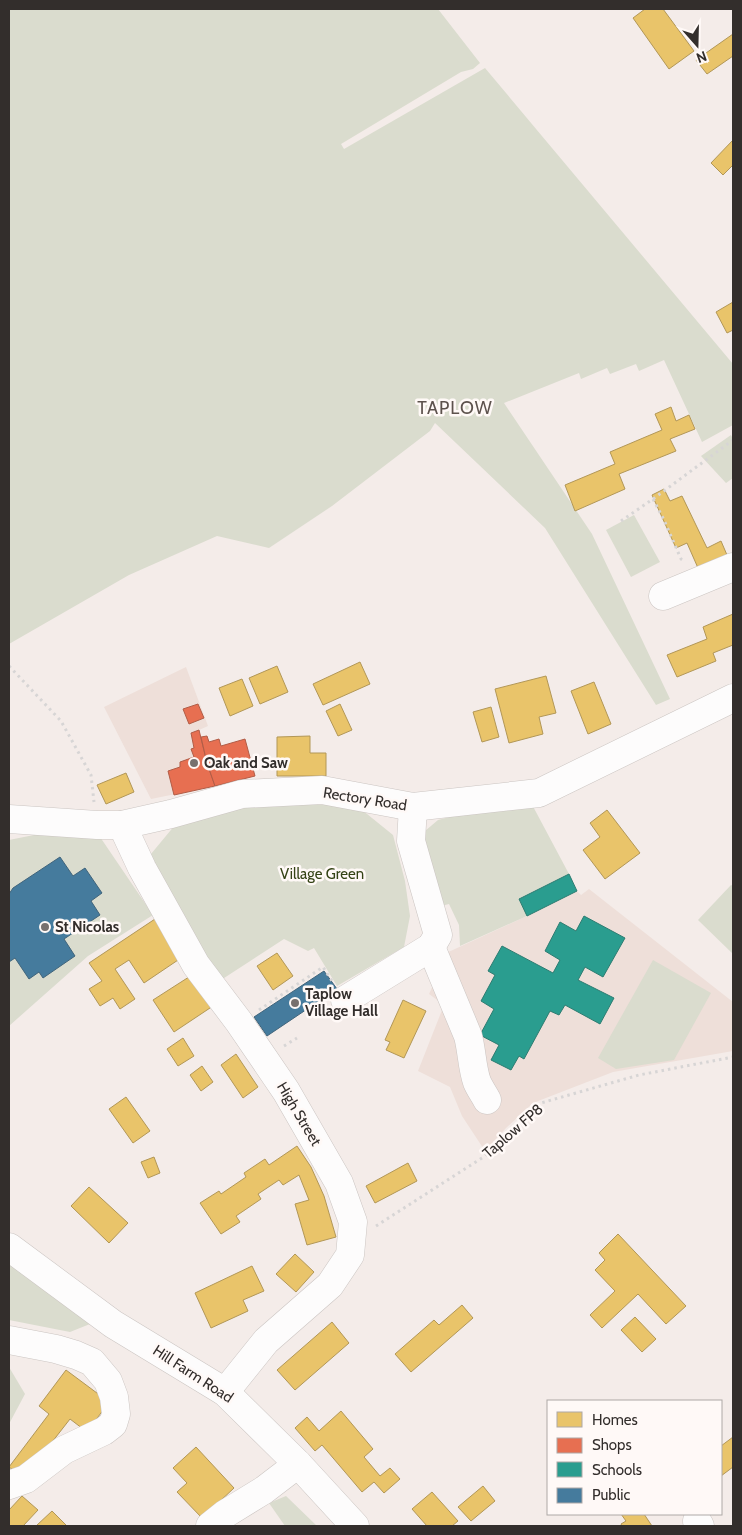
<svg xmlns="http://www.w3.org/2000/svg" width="742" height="1535" font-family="Cabin,sans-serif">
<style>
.built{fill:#eedfd9}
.green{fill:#dadcce}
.homes{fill:#e9c46a;stroke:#b29757}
.shops{fill:#e76f51;stroke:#b15c46}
.schools{fill:#2a9d8f;stroke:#2d7c71}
.public{fill:#457b9d;stroke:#40647b}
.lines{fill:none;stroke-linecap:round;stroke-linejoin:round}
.minor-casing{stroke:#cbc5c2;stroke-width:29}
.path{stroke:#d7d5d5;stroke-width:3;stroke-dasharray:2.5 4;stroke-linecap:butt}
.minor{stroke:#fdfcfc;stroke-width:28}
.poi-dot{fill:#77706e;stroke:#fff9f7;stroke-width:2}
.labels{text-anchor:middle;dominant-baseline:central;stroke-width:5;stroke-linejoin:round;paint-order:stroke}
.poi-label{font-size:15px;font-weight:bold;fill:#332e2c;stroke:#fff9f7;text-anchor:start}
.street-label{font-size:15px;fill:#332e2c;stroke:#fff9f7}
.park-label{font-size:15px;fill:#344315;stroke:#fff9f7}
.quarter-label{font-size:18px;letter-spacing:1px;fill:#5d524d;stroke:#fff9f7}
</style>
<rect width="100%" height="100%" fill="#f4ece9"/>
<g class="built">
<polygon points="186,667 208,726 199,730 215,786 151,799 104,707"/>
<polygon points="589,889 733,1002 733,1051 613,1072 533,1103 506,1128 485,1151 462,1116 450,1087 418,1071 444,1005 429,994 437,977 431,960 527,916 577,891 581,895"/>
</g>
<g class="green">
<polygon points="9,9 438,9 480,63 473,69 461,72 341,144 344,149 485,68 733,364 733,425 702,442 664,360 639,371 636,364 610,374 607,368 581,379 579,373 504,403 592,534 670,699 656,705 545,528 435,423 430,431 332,506 269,548 217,536 129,575 9,644"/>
<polygon points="731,435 733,439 733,478 726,483 701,456"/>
<polygon points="634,515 660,562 631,577 606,530"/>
<polygon points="528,797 569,874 520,898 527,916 460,946 459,925 449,904 441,906 420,852 425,831 438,820"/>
<polygon points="351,801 393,835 405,881 410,916 404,947 337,986 314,948 308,951 284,939 221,980 155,875 151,854 175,825 237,804"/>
<polygon points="98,834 153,915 88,956 9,1026 9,840 34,835"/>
<polygon points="731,885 733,886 733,954 698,920"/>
<polygon points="653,960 711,993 674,1060 616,1069 598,1058"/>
<polygon points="9,1264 95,1322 70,1332 9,1320"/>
<polygon points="9,1367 25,1394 9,1424"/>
<polygon points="286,1496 317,1526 285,1526 269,1503"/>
</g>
<g class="homes">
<polygon points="645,9 663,9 694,51 669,69 633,18"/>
<polygon points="733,34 733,56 707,74 696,60"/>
<polygon points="733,140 733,165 723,175 711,163"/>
<polygon points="733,302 733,330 727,333 716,312"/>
<polygon points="671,407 676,421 689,415 695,429 670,439 676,451 619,474 625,489 575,511 565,485 615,464 610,452 662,430 655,414"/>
<polygon points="664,489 670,501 682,496 707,548 721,541 727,555 698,568 687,543 676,548 652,495"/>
<polygon points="733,614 733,645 713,653 716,661 677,677 667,655 707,639 703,627"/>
<polygon points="360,662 370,684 323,705 313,684"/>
<polygon points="277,666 288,692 260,704 249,678"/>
<polygon points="546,676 556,713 539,717 543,734 509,743 495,689"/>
<polygon points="242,679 253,706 230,716 219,688"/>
<polygon points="594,682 611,724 588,734 571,691"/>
<polygon points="340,704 352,730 338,736 326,711"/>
<polygon points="491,707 499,737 482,742 473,712"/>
<polygon points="310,736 310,753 326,753 326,776 277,776 277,737"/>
<polygon points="126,773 134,792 106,804 97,785"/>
<polygon points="607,810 640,853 605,879 583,850 600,837 590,823"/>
<polygon points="155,919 181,958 144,983 129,960 115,969 135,999 120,1009 113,998 100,1006 89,989 102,981 89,963"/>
<polygon points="277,953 293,976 273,990 257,966"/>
<polygon points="192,975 213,1006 174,1032 153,1000"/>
<polygon points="403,1000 426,1011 404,1058 386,1050 390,1042 385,1040"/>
<polygon points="183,1038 194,1056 178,1066 167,1049"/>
<polygon points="236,1054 258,1087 243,1098 221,1065"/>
<polygon points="202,1066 213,1082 201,1091 190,1075"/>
<polygon points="126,1097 150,1131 133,1143 109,1109"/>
<polygon points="297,1146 311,1167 324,1196 336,1237 307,1245 295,1204 309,1200 299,1175 283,1185 279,1180 258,1194 261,1199 236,1216 240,1222 221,1234 200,1203 219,1191 221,1194 246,1177 244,1173 265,1159 269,1165"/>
<polygon points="154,1157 160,1173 148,1178 141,1162"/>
<polygon points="408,1163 417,1181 375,1203 366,1186"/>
<polygon points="89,1187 128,1223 109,1243 71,1206"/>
<polygon points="618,1234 686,1306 666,1324 638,1294 602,1328 590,1315 615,1291 595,1270 605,1260 599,1253"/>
<polygon points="295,1254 314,1272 296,1292 276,1274"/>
<polygon points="252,1266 264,1291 243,1300 248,1311 211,1328 195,1293"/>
<polygon points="462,1305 473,1318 411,1372 395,1354 434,1320 439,1325"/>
<polygon points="635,1317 656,1339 642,1352 621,1330"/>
<polygon points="332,1322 349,1343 295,1390 277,1370"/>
<polygon points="66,1370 109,1402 87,1432 70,1419 24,1478 9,1467 49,1414 39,1406"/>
<polygon points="341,1411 373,1449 364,1457 380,1476 390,1468 400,1479 384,1493 374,1482 362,1492 322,1445 315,1451 295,1428 307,1417 319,1431"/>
<polygon points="733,1437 733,1467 721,1476 721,1446"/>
<polygon points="196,1447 234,1488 202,1518 177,1492 187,1483 173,1468"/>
<polygon points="483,1486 495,1501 471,1521 458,1507"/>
<polygon points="432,1492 458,1521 452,1526 427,1526 412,1509"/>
<polygon points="22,1496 38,1510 23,1526 9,1526 9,1510"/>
<polygon points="52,1511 67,1526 36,1526"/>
<polygon points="621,1514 644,1514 652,1526 622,1526 621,1524 626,1521"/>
</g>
<g class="shops">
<polygon points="198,704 204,718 189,724 183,709"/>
<polygon points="199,730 207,763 215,786 174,795 168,771 180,767 180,762 194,757 191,749 194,748 191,733"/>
<polygon points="207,736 209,742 219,739 221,746 245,739 255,776 215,786 207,763 201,737"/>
</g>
<g class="schools">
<polygon points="569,874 577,891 527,916 519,899"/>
<polygon points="584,916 625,938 603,977 585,967 578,980 614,998 600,1024 565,1005 559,1015 550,1011 524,1059 519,1056 511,1070 491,1060 499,1045 480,1035 494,1009 481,1001 495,975 488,971 502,946 553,973 560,960 545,951 560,922 576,931"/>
</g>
<g class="public">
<polygon points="60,857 73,876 85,868 102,893 91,901 100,915 64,939 75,956 43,978 39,972 29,979 15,958 9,962 9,894 13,888"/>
<polygon points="324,971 337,989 267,1036 254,1017"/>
</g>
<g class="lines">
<g class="minor-casing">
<g id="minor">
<polyline points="663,596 733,567"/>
<polyline points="9,819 97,825 122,825 171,814 242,794 322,790 413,807 539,793 733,698"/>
<polyline points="122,825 142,868 196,965 239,1022 286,1091 339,1183 353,1222 350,1255 330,1285 266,1341 225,1392"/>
<path d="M431,947l37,89c4,15 4,32 9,46 3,7 7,12 10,18"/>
<polyline points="345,1000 431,947 438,935 411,841 413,807"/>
<polyline points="9,1247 113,1324 225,1392 298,1464 355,1526"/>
<polyline points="9,1340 56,1349 76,1355 92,1362 108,1381 114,1397 116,1414 113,1424 104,1431 64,1450 26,1479 9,1485"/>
<polyline points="697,1521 700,1526"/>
<polyline points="210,1526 225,1514 264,1490 298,1464"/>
</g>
</g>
<g class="path">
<polyline points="653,499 664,520 681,559 684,561"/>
<polyline points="621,521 653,499 733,440"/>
<polyline points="9,666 61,721 91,775 94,802"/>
<polyline points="259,1010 323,967 332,981"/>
<polyline points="284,1046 297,1038"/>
<polyline points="376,1226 485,1156 541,1103 639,1075 733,1057"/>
</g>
<use href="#minor" class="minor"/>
</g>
<g class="poi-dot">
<circle cx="194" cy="763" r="5"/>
<circle cx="45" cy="927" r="5"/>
<circle cx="295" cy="1003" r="5"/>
</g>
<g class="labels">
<g class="poi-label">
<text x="204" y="763">Oak and Saw</text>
<text x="55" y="927">St Nicolas</text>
<text x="305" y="994">Taplow<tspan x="305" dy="17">Village Hall</tspan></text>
</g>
<g class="street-label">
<text transform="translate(365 799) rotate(9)">Rectory Road</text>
<text transform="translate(299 1114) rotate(59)">High Street</text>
<text transform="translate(513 1131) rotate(-41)">Taplow FP8</text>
<text transform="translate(193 1374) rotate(33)">Hill Farm Road</text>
</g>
<g class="park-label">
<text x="322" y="874">Village Green</text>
</g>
<g class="quarter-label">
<text x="455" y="408">TAPLOW</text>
</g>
</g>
<rect width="742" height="1535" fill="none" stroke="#332e2c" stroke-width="20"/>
<rect x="547" y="1400" width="175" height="115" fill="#fff9f7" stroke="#ada8a6"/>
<rect x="557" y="1412" width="25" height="15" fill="#e9c46a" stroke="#ada8a6"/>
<text x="592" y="1425" font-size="15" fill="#332e2c">Homes</text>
<rect x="557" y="1438" width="25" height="15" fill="#e76f51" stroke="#ada8a6"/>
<text x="592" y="1450" font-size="15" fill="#332e2c">Shops</text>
<rect x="557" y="1462" width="25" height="15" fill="#2a9d8f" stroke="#ada8a6"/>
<text x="592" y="1475" font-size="15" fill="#332e2c">Schools</text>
<rect x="557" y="1488" width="25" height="15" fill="#457b9d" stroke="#ada8a6"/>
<text x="592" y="1500" font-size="15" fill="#332e2c">Public</text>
<g transform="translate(697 45) rotate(160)" stroke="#fff9f7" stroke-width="4" paint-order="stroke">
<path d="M0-4L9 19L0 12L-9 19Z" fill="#332e2c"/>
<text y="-8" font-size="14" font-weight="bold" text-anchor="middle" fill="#332e2c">N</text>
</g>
</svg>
